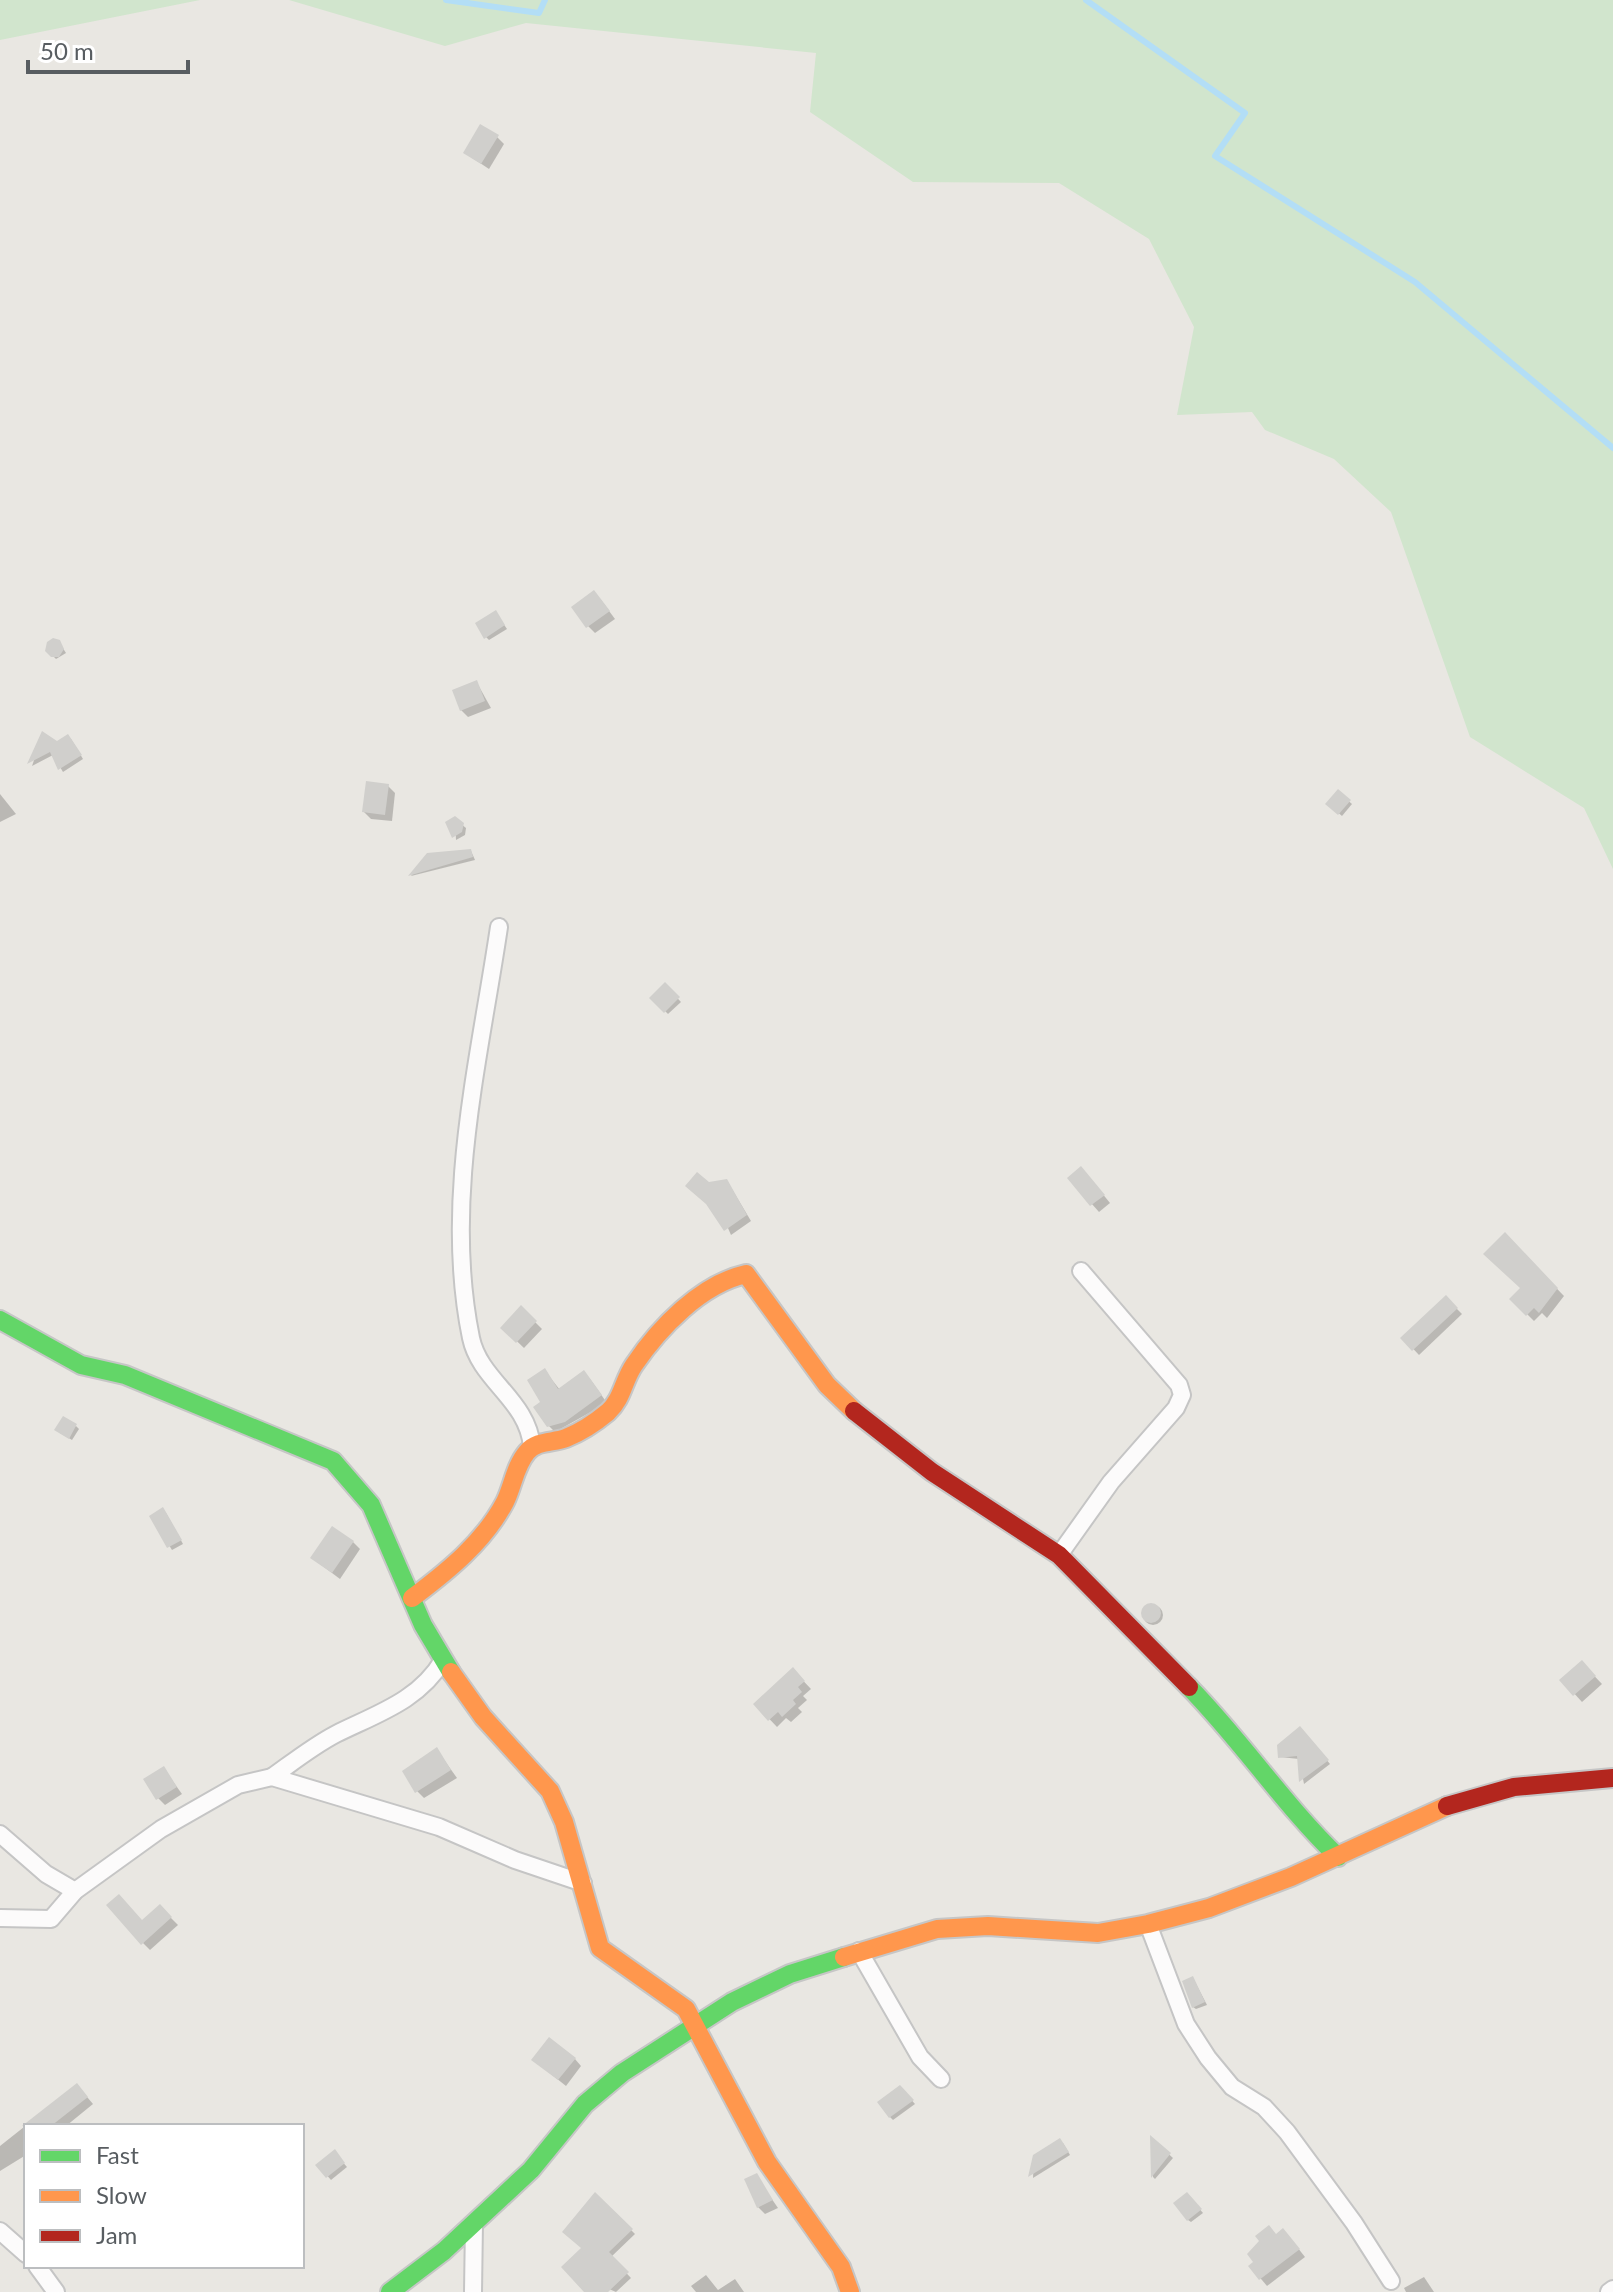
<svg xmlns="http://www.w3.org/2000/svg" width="1613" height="2292" font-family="Lato,sans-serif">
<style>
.green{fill:#d1e5cd}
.shadow{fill:#0003}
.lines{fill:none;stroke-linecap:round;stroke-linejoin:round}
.stream{stroke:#b3def6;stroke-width:6}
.building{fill:#d0cfcc}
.street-casing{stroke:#c5c5c5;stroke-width:20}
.fast-casing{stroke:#c6c6c6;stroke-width:22}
.slow-casing{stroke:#c6c6c6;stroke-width:22}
.jam-casing{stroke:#c6c6c6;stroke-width:22}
.street{stroke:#fcfbfb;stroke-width:16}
.fast{stroke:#63d668;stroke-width:18}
.slow{stroke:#ff974d;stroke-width:18}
.jam{stroke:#b3261e;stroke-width:18}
</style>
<rect width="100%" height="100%" fill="#e9e7e2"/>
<g class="green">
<polygon points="0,0 200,0 0,40"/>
<polygon points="289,0 1613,0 1613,869 1584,808 1470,737 1391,512 1334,459 1265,430 1252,412 1177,415 1194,327 1149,239 1059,183 913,182 810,112 816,53 526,23 445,46"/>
</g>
<g class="shadow">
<polygon points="497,137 504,144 489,169 465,153"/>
<polygon points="601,600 615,619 595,633 588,626"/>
<polygon points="498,616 507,629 489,640 486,637"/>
<polygon points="59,642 66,653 56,659 47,650"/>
<polygon points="477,683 491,708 468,717 461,710"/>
<polygon points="43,734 57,743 71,739 83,759 63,772 53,755 32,766"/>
<polygon points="388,786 395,793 392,821 371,819 364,812"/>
<polygon points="1338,792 1352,804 1342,816 1328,804"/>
<polygon points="0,794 16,814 0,822"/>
<polygon points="455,819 466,828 465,835 456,840"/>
<polygon points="471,851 475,860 411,876 428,855"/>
<polygon points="665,985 681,1002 668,1014 652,998"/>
<polygon points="1088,1176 1110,1203 1099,1212 1069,1178"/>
<polygon points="727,1181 751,1221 731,1235 709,1184"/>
<polygon points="1505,1235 1564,1296 1547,1318 1542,1313 1534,1321 1512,1299 1523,1289"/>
<polygon points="1446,1298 1462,1314 1419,1355 1403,1338"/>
<polygon points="521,1308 542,1329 524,1348 502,1327"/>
<polygon points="545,1371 560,1390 590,1379 607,1403 555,1432 548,1425 543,1402"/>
<polygon points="76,1426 79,1429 72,1440 60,1433"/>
<polygon points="166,1513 183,1544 172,1550 152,1517"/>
<polygon points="353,1542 360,1549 340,1579 312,1558"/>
<circle cx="1153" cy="1615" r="10"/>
<polygon points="1582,1663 1602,1684 1582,1702 1562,1680"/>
<polygon points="793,1670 811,1689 803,1696 807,1700 798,1708 802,1712 791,1722 786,1718 777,1727 755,1704"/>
<polygon points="1300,1728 1330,1764 1304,1784 1299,1759 1280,1757"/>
<polygon points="437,1750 457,1778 424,1798 417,1791"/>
<polygon points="164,1769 182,1794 165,1805 158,1798"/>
<polygon points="160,1907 178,1925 150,1950 143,1943"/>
<polygon points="1193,1978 1207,2005 1196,2009 1193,2007"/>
<polygon points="575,2059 581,2066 566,2086 541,2066"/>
<polygon points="77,2085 93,2104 66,2126 26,2126 26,2155 0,2171 0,2146"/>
<polygon points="900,2087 915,2104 893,2120 890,2117"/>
<polygon points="1152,2139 1173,2158 1155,2179 1153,2177"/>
<polygon points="1063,2143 1070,2155 1033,2178 1034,2156"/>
<polygon points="334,2152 347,2167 331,2180 318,2165"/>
<polygon points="756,2176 778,2208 765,2214 758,2207"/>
<polygon points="1187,2194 1203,2213 1191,2222 1188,2220"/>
<polygon points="596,2195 635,2234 611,2257 631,2278 616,2292 609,2289 587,2292 583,2248"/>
<polygon points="1277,2236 1290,2238 1305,2257 1267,2286 1251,2267"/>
<polygon points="706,2275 718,2290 735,2279 744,2292 696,2292 691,2286"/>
<polygon points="1424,2277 1434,2292 1406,2292 1404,2288"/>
</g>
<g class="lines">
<g class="stream">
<polyline points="446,0 539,13 545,0"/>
<polyline points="1086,0 1245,113 1215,156 1415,282 1613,448"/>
</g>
</g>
<g class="building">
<polygon points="480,124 499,135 481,164 463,153"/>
<polygon points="594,590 610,611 586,628 571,607"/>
<polygon points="496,610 505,625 484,639 475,623"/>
<polygon points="53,638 60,640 64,649 59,657 51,657 45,651 47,642"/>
<polygon points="477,680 485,701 460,711 452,690"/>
<polygon points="42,731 57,741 68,734 82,755 58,770 50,752 27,764"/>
<polygon points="366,781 389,784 385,815 362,812"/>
<polygon points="1338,789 1351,800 1338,815 1325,804"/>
<polygon points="455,816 464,823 462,832 452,838 445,822"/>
<polygon points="471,849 473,857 408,876 427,853"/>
<polygon points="665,982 680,997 664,1013 649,998"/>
<polygon points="1081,1166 1105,1195 1090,1206 1067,1178"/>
<polygon points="697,1172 709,1182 727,1179 747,1215 724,1231 706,1204 685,1186"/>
<polygon points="1505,1232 1558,1288 1539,1313 1534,1308 1526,1316 1509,1299 1520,1288 1483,1254"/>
<polygon points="1446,1295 1458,1308 1412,1351 1400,1338"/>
<polygon points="521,1305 537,1321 516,1343 500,1328"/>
<polygon points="545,1368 558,1389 584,1370 602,1395 565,1422 547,1427 533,1407 540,1402 527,1380"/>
<polygon points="63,1416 77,1424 69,1439 54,1430"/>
<polygon points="163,1507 182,1540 167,1548 149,1516"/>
<polygon points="332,1526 354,1541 332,1573 310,1558"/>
<circle cx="1151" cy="1613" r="10"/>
<polygon points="1582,1660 1596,1676 1573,1696 1559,1680"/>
<polygon points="793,1667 805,1681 798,1687 802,1692 793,1700 796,1704 782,1717 778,1712 768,1721 753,1704"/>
<polygon points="1300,1726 1329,1760 1299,1782 1297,1756 1278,1758 1277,1745"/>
<polygon points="437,1747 451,1770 415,1793 402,1771"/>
<polygon points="164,1766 177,1787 156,1800 143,1779"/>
<polygon points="119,1894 142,1920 160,1904 172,1917 141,1945 106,1905"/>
<polygon points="1193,1976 1205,2002 1192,2008 1182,1981"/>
<polygon points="549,2037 576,2058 558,2080 531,2060"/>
<polygon points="77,2083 88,2097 51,2126 22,2126"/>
<polygon points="900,2085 914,2100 889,2118 877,2102"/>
<polygon points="1150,2135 1171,2153 1151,2178"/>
<polygon points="1060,2138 1069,2152 1028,2177 1033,2155"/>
<polygon points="335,2149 345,2163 326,2178 315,2165"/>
<polygon points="757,2173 773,2200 757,2208 744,2179"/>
<polygon points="595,2192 633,2229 609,2252 629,2272 608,2292 584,2292 561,2267 581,2248 562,2232"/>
<polygon points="1187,2192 1202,2209 1187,2221 1173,2203"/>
<polygon points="1269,2225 1276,2234 1283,2228 1300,2249 1259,2280 1248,2266 1253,2262 1247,2254 1259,2241 1255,2236"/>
</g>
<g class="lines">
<g class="street-casing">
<g id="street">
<path d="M499,927c-20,135 -56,275 -28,411 9,43 57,62 61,109"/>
<polyline points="1059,1555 1111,1482 1176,1408 1182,1395 1179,1385 1081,1271"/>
<path d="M272,1777c21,-15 41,-31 64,-43 40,-20 83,-33 107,-74"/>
<polyline points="0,1834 46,1874 75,1891"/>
<polyline points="0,1918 51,1919 75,1891 161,1829 238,1785 272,1777 439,1827 515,1860 583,1883"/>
<polyline points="1148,1924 1186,2024 1208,2058 1232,2087 1264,2107 1287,2132 1354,2223 1391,2281"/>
<polyline points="859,1951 920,2057 941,2079"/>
<polyline points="0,2231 26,2254"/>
<polyline points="37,2266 56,2292"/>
<polyline points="473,2292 474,2223"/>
<polyline points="1609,2292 1613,2289"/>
</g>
</g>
<g class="fast-casing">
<g id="fast">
<polyline points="0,1320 81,1365 125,1375 333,1461 371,1505 423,1625 451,1672"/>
<path d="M1189,1687c53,54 95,118 149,170"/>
<polyline points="390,2292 444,2251 531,2170 585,2104 622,2073 732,2002 790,1974 844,1957"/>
</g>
</g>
<g class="slow-casing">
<g id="slow">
<path d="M412,1598c36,-27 72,-56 93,-96 8,-16 10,-36 22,-50 10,-12 26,-9 39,-14 15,-6 30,-16 42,-26 15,-14 15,-31 26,-47 25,-37 67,-81 112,-91l81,111 27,26"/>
<polyline points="451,1672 483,1717 550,1791 564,1822 600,1948 686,2009 767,2162 841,2267 850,2292"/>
<polyline points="844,1957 937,1929 988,1926 1098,1933 1148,1924 1209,1908 1291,1877 1447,1806"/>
</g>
</g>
<g class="jam-casing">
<g id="jam">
<polyline points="854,1411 932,1472 1059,1555 1189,1687"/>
<polyline points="1447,1806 1514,1787 1613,1778"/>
</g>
</g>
<use href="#street" class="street"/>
<use href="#fast" class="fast"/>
<use href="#slow" class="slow"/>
<use href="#jam" class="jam"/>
</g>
<rect x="24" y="2124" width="280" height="144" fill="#ffffff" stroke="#bcbec0" stroke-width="2"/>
<rect x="40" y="2150" width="40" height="12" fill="#63d668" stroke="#bcbec0" stroke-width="2"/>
<text x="96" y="2164" font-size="24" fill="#585d61">Fast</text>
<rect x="40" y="2190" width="40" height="12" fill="#ff974d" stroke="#bcbec0" stroke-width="2"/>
<text x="96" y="2204" font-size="24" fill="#585d61">Slow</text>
<rect x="40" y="2230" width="40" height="12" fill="#b3261e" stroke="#bcbec0" stroke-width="2"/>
<text x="96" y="2244" font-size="24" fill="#585d61">Jam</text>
<path d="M28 60v12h160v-12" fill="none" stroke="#585d61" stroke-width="4"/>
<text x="40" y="60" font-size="24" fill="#585d61" stroke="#ffffff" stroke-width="6" paint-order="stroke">50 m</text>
</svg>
